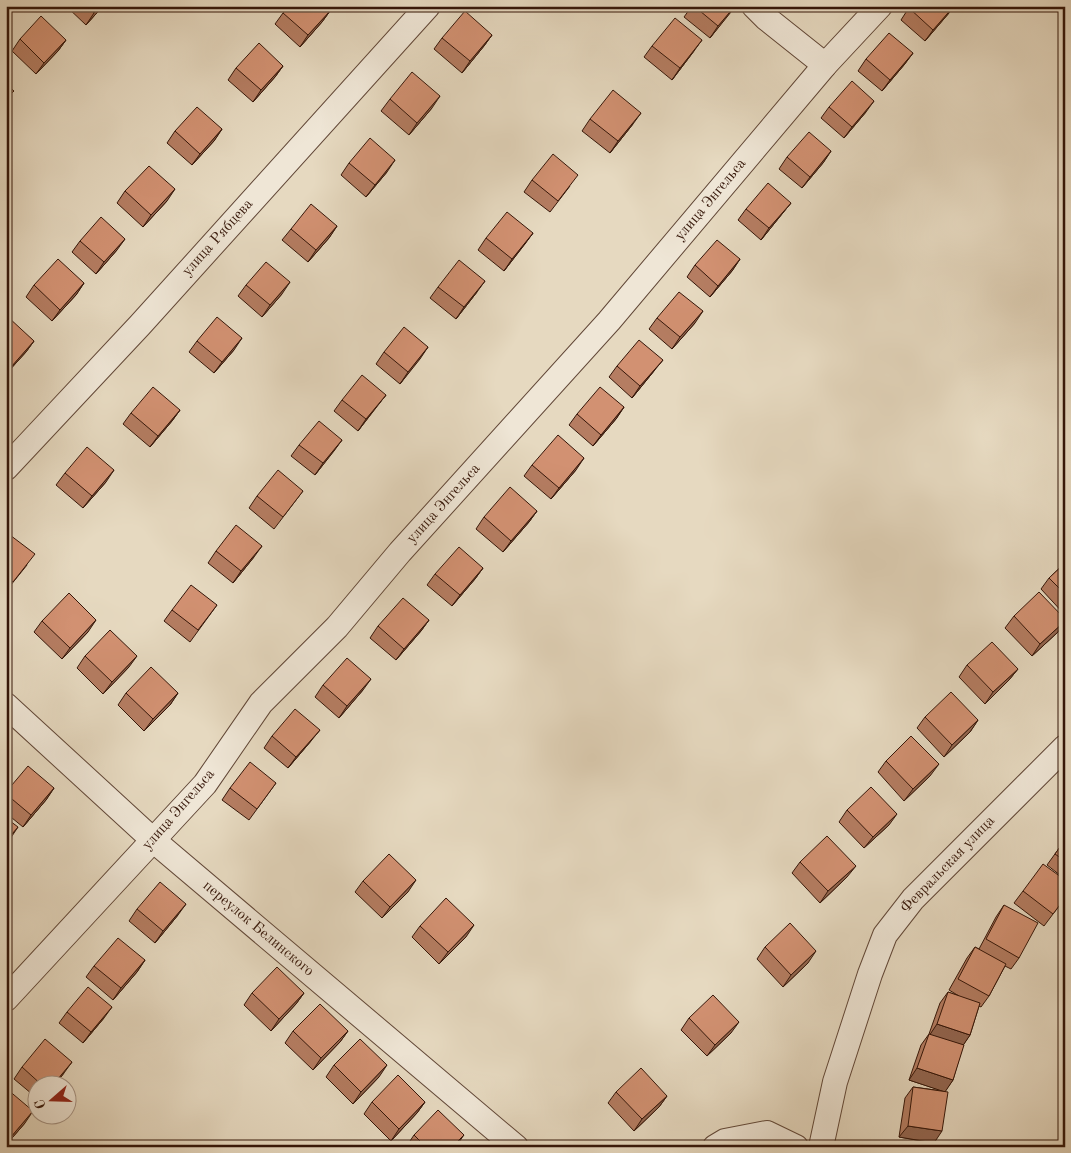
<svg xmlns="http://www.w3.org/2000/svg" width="1071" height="1153" font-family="'Old Standard TT',serif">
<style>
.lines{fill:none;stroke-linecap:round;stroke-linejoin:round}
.street-casing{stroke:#614737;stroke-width:26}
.street{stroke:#efe6d6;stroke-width:24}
.wall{fill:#b57d62;stroke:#351609}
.shaded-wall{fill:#936650;stroke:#351609}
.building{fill:#d29172;stroke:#351609}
.labels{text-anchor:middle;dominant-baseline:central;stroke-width:5;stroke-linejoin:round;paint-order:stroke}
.street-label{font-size:15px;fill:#351609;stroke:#efe6d6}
</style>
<rect width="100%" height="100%" fill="#e6d9c0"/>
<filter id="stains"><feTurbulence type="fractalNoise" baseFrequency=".004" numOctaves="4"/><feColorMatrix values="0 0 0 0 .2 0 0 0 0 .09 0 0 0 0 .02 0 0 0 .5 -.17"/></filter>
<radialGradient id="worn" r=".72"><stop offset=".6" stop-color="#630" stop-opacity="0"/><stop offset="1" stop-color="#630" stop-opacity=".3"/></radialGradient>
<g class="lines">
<g class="street-casing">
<g id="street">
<polyline points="754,6 766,18 825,65"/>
<polyline points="6,468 140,325 428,6"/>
<polyline points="6,705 153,840 516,1147"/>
<polyline points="6,999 205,784 261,703 337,627 400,552 609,321 825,65 880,6"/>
<polyline points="715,1147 725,1141 767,1133 796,1147"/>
<polyline points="821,1147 835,1082 870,974 885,935 913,899 1065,747"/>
</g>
</g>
<use href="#street" class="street"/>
</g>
<g class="wall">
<polygon points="66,6 103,6 86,25"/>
<polygon points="692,6 735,6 710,38 684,17"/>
<polygon points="910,6 954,6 949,13 925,41 901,20"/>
<polygon points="330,11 322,22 300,47 275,24 283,13"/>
<polygon points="492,35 484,46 462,73 434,49 442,38"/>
<polygon points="20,39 66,40 58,51 36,74 12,51"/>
<polygon points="652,46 694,51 672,80 644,57"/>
<polygon points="913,53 904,65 882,91 858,71 866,59"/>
<polygon points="283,66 275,77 253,102 228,80 236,68"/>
<polygon points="390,99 432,108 409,135 381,111"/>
<polygon points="829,107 866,112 844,138 821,118"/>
<polygon points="590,119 633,124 610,153 582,131"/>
<polygon points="222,129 214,141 192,165 167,143 175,131"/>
<polygon points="831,151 823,163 802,188 779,169 787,157"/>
<polygon points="349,163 387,172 366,197 341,175"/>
<polygon points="532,180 570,186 550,212 524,192"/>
<polygon points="125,191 167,201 143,227 117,203"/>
<polygon points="791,203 782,214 761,240 738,220 746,209"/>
<polygon points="337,226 329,238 308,262 282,240 291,229"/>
<polygon points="533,233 504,271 478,250 486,238"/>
<polygon points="80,241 117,250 96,274 72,252"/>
<polygon points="740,259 732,271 710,297 687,277 695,265"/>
<polygon points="84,283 76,295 52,321 26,297 34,285"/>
<polygon points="246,285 282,294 262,317 238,296"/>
<polygon points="438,287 477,292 456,319 430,298"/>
<polygon points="657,318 695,323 672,349 649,329"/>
<polygon points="6,319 34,341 26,352 6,374"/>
<polygon points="197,341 234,350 214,373 189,352"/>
<polygon points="428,347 400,384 376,364 384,352"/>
<polygon points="617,366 654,371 632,398 609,377"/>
<polygon points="386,395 358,431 334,411 342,400"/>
<polygon points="624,407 616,419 593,446 569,425 577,414"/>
<polygon points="180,410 172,421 150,447 123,424 131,413"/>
<polygon points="342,440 315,475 291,456 299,445"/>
<polygon points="532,465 576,470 551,499 524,476"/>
<polygon points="65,473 106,482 83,508 56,485"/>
<polygon points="303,491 274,529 249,508 257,496"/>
<polygon points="537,511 529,522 503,552 476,529 484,517"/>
<polygon points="6,532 27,565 6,591"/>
<polygon points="216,551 254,557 233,583 208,563"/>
<polygon points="1065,563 1065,615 1041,589 1049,578"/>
<polygon points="483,568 475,579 452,606 427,585 435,574"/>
<polygon points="217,605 190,642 164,621 172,610"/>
<polygon points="1014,616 1058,632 1032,656 1005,628"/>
<polygon points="429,620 421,631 396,660 370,638 378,626"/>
<polygon points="42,621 88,632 62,659 34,632"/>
<polygon points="85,656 129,667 103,694 77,668"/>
<polygon points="967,665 1018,669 1009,680 985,704 959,677"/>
<polygon points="323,685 363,690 339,718 315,697"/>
<polygon points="126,693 178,693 170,705 144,731 118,705"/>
<polygon points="925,717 978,720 970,732 944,757 917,728"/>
<polygon points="272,736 311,741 288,768 264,748"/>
<polygon points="886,761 930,776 904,801 878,772"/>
<polygon points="276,783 249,820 222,800 230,788"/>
<polygon points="54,788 46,800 23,827 6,813 6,792"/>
<polygon points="847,810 889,825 864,848 839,822"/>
<polygon points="1065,840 1065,879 1047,865"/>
<polygon points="800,862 847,877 820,903 792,873"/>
<polygon points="363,881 408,892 382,918 355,892"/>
<polygon points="1023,891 1065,898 1044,926 1014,903"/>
<polygon points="1004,905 1019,958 1011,969 1005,966 989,996 981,1007 979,1006 970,1035 963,1045 953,1080 945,1091 934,1143 899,1137 905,1098 913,1087 943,1091 909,1080 921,1045 929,1034 940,1003 948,992 959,996 949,990 967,958 975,947 979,949 996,917"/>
<polygon points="137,909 178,915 155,943 129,921"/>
<polygon points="420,926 466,937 439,964 412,937"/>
<polygon points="765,947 808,963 783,987 757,959"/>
<polygon points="145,960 137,972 113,1000 86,977 94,966"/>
<polygon points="252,993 304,993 296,1004 271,1031 244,1005"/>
<polygon points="67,1012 104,1018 83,1043 59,1023"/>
<polygon points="689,1018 731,1033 707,1056 681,1030"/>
<polygon points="293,1031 348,1031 340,1042 313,1070 285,1043"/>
<polygon points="334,1065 379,1077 353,1104 326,1077"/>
<polygon points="22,1067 64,1073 54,1086 38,1086 38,1099 14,1079"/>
<polygon points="6,1090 25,1123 6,1145"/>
<polygon points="616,1092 667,1096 659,1107 634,1131 608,1103"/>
<polygon points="372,1102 425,1102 417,1113 391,1141 364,1114"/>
<polygon points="414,1135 456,1147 406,1147"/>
</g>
<g class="shaded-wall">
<polygon points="100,6 103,6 86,25 94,13"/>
<polygon points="735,6 731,12 710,38 718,26"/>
<polygon points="954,6 949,13 925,41 933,30"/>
<polygon points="330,11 322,22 300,47 308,35"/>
<polygon points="492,35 484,46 462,73 470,61"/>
<polygon points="66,40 58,51 36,74 44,63"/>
<polygon points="702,40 694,51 672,80 680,68"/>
<polygon points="913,53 904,65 882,91 890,80"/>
<polygon points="283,66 275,77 253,102 261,90"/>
<polygon points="440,96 432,108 409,135 417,123"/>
<polygon points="874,101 866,112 844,138 852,127"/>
<polygon points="641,113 633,124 610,153 618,141"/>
<polygon points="222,129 214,141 192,165 200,154"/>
<polygon points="831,151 823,163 802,188 810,177"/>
<polygon points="395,160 387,172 366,197 375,185"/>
<polygon points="175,189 167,201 143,227 151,215"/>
<polygon points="791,203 782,214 761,240 769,228"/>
<polygon points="337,226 329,238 308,262 316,250"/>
<polygon points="533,233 525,244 504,271 512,259"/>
<polygon points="125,239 117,250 96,274 104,262"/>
<polygon points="740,259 732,271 710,297 718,286"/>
<polygon points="485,281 477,292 456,319 464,307"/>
<polygon points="290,282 282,294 262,317 270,305"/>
<polygon points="84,283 76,295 52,321 60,310"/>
<polygon points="703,311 695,323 672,349 680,337"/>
<polygon points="242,338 234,350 214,373 222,362"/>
<polygon points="34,341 26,352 6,374 11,367"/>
<polygon points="428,347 420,359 400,384 408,372"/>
<polygon points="663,360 654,371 632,398 640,386"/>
<polygon points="386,395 377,406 358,431 366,419"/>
<polygon points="624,407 616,419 593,446 601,435"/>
<polygon points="180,410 172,421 150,447 158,436"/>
<polygon points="342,440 334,451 315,475 323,463"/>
<polygon points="584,458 576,470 551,499 559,488"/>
<polygon points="114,470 106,482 83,508 92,496"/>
<polygon points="537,511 529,522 503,552 511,541"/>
<polygon points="262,546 254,557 233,583 241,571"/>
<polygon points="483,568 475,579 452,606 460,595"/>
<polygon points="96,620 88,632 62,659 70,648"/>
<polygon points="429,620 421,631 396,660 404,649"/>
<polygon points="1065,621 1058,632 1032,656 1040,644"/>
<polygon points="137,656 129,667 103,694 112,682"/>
<polygon points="1018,669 1009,680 985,704 993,692"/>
<polygon points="371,679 363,690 339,718 347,706"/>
<polygon points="178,693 170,705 144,731 153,719"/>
<polygon points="978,720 970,732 944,757 952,745"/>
<polygon points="320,730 311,741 288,768 296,757"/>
<polygon points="939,764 930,776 904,801 913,789"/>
<polygon points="54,788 46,800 23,827 31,815"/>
<polygon points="897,814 889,825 864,848 873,837"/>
<polygon points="18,827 10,839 6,843 6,841"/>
<polygon points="856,866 847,877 820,903 828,891"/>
<polygon points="416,880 408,892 382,918 390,907"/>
<polygon points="186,904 178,915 155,943 163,931"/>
<polygon points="474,925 466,937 439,964 448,952"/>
<polygon points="816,951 808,963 783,987 791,975"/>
<polygon points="145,960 137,972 113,1000 121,988"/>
<polygon points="304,993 296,1004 271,1031 279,1019"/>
<polygon points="112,1007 104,1018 83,1043 91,1032"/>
<polygon points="739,1022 731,1033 707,1056 715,1045"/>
<polygon points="937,1024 970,1035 962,1047 929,1036"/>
<polygon points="348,1031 340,1042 313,1070 321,1058"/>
<polygon points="72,1062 64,1073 54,1086 52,1086"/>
<polygon points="387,1065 379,1077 353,1104 361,1092"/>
<polygon points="917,1068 953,1080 945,1092 909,1080"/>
<polygon points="667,1096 659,1107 634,1131 642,1119"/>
<polygon points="425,1102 417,1113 391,1141 399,1129"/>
<polygon points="33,1111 25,1123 6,1145 10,1138"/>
<polygon points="908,1126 942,1131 934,1143 899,1137"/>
<polygon points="464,1135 456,1146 452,1147"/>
</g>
<g class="building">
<polygon points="87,6 100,6 94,13"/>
<polygon points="289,6 325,6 330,11 308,35 283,13"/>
<polygon points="694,6 735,6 718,26"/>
<polygon points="910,6 954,6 933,30 909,8"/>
<polygon points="465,11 492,35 470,61 442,38"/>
<polygon points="41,16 66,40 44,63 20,39"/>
<polygon points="675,18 702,40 680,68 652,46"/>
<polygon points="889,33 913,53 890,80 866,59"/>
<polygon points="259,43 283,66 261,90 236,68"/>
<polygon points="412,72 440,96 417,123 390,99"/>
<polygon points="852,81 874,101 852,127 829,107"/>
<polygon points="6,84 14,91 6,99"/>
<polygon points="613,90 641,113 618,141 590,119"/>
<polygon points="197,107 222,129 200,154 175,131"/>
<polygon points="809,132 831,151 810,177 787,157"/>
<polygon points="370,138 395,160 375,185 349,163"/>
<polygon points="553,154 578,175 558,201 532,180"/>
<polygon points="149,166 175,189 151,215 125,191"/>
<polygon points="768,183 791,203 769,228 746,209"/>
<polygon points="311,204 337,226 316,250 291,229"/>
<polygon points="507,212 533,233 512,259 486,238"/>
<polygon points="101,217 125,239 104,262 80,241"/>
<polygon points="717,240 740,259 718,286 695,265"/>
<polygon points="58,259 84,283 60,310 34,285"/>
<polygon points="459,260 485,281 464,307 438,287"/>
<polygon points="266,262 290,282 270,305 246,285"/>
<polygon points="679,292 703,311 680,337 657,318"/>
<polygon points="8,317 34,341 11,367 6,362 6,319"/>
<polygon points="217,317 242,338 222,362 197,341"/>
<polygon points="404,327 428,347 408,372 384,352"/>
<polygon points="639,340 663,360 640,386 617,366"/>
<polygon points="362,375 386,395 366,419 342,400"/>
<polygon points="153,387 180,410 158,436 131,413"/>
<polygon points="600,387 624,407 601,435 577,414"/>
<polygon points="319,421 342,440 323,463 299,445"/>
<polygon points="558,435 584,458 559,488 532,465"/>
<polygon points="87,447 114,470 92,496 65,473"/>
<polygon points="278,470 303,491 283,517 257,496"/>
<polygon points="510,487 537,511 511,541 484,517"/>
<polygon points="236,525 262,546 241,571 216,551"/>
<polygon points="6,532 35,554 13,582 6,576"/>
<polygon points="459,547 483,568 460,595 435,574"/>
<polygon points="1065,563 1065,594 1049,578"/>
<polygon points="191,585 217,605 198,630 172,610"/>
<polygon points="1039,592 1065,619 1065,621 1040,644 1014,616"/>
<polygon points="69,593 96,620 70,648 42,621"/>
<polygon points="403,598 429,620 404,649 378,626"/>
<polygon points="110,630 137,656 112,682 85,656"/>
<polygon points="992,642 1018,669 993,692 967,665"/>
<polygon points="347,658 371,679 347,706 323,685"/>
<polygon points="151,667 178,693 153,719 126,693"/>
<polygon points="951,692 978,720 952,745 925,717"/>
<polygon points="295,709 320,730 296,757 272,736"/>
<polygon points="911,736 939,764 913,789 886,761"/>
<polygon points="250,762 276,783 257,809 230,788"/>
<polygon points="28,766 54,788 31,815 6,794 6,792"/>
<polygon points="871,787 897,814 873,837 847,810"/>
<polygon points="6,818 18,827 6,841"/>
<polygon points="827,836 856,866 828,891 800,862"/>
<polygon points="1065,840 1065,861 1055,854"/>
<polygon points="389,854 416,880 390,907 363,881"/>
<polygon points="1043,864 1065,880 1065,898 1053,914 1023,891"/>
<polygon points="160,882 186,904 163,931 137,909"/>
<polygon points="446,898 474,925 448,952 420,926"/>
<polygon points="1004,905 1038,923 1019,958 986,939"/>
<polygon points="790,923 816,951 791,975 765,947"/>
<polygon points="118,938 145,960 121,988 94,966"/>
<polygon points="975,947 1006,964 989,996 958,979"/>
<polygon points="277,967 304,993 279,1019 252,993"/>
<polygon points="88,987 112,1007 91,1032 67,1012"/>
<polygon points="948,992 980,1003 970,1035 937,1024"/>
<polygon points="713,995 739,1022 715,1045 689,1018"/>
<polygon points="320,1004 348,1031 321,1058 293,1031"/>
<polygon points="929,1034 964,1045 953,1080 917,1068"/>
<polygon points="45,1039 72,1062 52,1086 43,1086 22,1067"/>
<polygon points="360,1039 387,1065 361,1092 334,1065"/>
<polygon points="641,1068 667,1096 642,1119 616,1092"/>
<polygon points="398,1075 425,1102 399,1129 372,1102"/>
<polygon points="913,1087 948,1092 942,1131 908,1126"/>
<polygon points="7,1089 33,1111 10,1138 6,1135"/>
<polygon points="438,1110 464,1135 452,1147 426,1147 414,1135"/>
<polygon points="906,1144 922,1147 905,1147"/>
</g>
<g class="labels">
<g class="street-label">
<text transform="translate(711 200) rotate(-50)">улица Энгельса</text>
<text transform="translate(218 238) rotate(-48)">улица Рябцева</text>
<text transform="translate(444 504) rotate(-48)">улица Энгельса</text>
<text transform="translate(179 810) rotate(-49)">улица Энгельса</text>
<text transform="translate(948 865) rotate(-46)">Февральская улица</text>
<text transform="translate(258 929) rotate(40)">переулок Белинского</text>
</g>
</g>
<rect width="1071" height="1153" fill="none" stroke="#e6d9c0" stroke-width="25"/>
<rect x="8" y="8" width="1056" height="1138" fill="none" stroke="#351609" stroke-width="2.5"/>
<rect x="12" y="12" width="1046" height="1128" fill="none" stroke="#351609"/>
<g transform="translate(52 1100) rotate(250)"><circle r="24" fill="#efe6d6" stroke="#a59384"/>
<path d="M0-4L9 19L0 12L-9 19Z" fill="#8f2418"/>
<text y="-8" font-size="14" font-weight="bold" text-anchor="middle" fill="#351609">С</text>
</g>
<rect width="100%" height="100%" filter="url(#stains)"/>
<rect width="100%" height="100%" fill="url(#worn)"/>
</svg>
